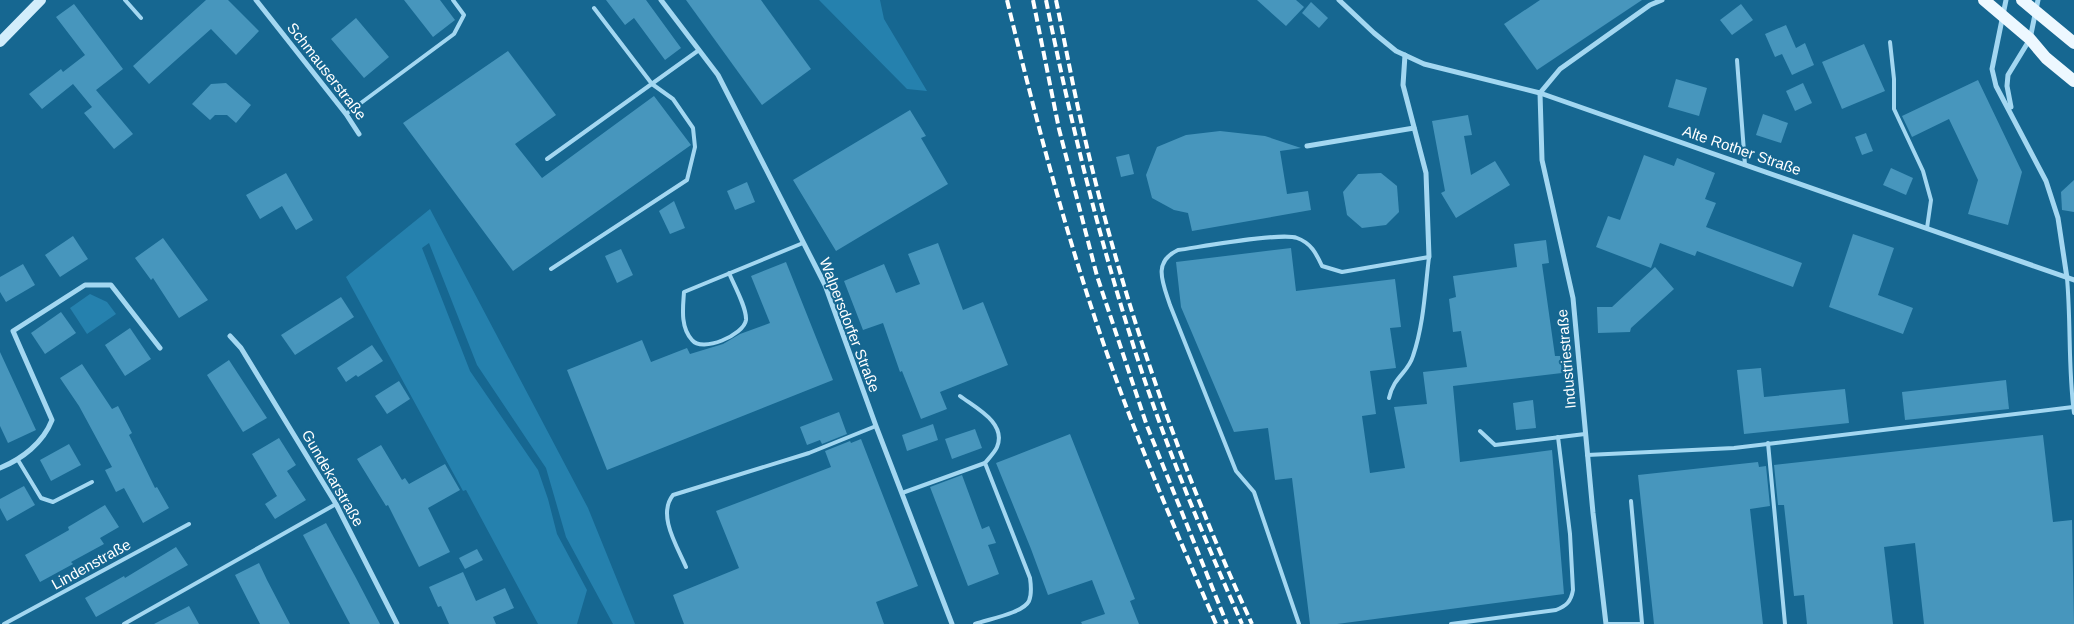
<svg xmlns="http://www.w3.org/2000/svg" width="2074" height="624" font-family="Arial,sans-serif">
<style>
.green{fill:#2581ae}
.building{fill:#4796bd}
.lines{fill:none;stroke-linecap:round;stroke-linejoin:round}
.lane{stroke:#a3d7f1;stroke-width:4}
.street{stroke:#a3d7f1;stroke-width:5}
.secondary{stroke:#d2edfb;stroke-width:10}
.primary{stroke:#edf8ff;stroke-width:12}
.rail{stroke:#fff;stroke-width:4;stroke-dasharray:9 4;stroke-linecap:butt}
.labels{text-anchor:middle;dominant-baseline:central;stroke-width:4;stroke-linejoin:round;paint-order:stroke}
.street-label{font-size:15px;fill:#fff;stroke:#166791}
</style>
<rect width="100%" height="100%" fill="#166791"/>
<g class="green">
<polygon points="819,0 880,0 884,19 927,91 907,89"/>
<polygon points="430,209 588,508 635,624 613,624 566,537 546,468 477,365 429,243 422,248 470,371 538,470 548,499 557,534 587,590 577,624 538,624 466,490 463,491 346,277"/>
<polygon points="90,294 107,302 116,314 87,334 70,308"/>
</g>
<g class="building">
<polygon points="206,0 228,0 259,31 236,55 211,29 149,84 133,66"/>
<polygon points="404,0 440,0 455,20 433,37"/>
<polygon points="606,0 646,0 681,48 665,60 634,18 625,25"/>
<polygon points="686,0 761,0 811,69 762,105"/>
<polygon points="1257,0 1296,0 1304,7 1286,26"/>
<polygon points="1540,0 1642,0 1537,70 1504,24"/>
<polygon points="1311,2 1328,18 1319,28 1302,13"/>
<polygon points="74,4 123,69 96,90 133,134 114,149 84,113 92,107 73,84 42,109 29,94 61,69 63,72 85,55 56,17"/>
<polygon points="1741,4 1753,20 1732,35 1720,20"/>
<polygon points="356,18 389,57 364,78 331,39"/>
<polygon points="1786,25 1796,48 1805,43 1814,65 1792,75 1782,54 1775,57 1765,34"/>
<polygon points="1864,44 1885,91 1842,109 1822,62"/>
<polygon points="508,51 556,115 515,144 542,178 654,96 691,145 513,271 403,123"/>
<polygon points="1676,79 1707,88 1699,116 1668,107"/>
<polygon points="1978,80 2022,172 2008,225 1968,214 1978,180 1949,119 1912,137 1902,116"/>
<polygon points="226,83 251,105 236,123 227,115 215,115 210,120 192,104 211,84"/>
<polygon points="1803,83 1812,103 1795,111 1786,91"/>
<polygon points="910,110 926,136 921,138 948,184 836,251 793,180"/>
<polygon points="1763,114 1788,123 1781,143 1756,135"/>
<polygon points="1468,115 1472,135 1464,136 1471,175 1495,161 1510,185 1456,218 1441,193 1445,191 1432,121"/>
<polygon points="1220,131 1265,136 1301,148 1280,151 1287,194 1308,191 1311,210 1192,231 1188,213 1174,210 1152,198 1146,175 1157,147 1186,135"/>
<polygon points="1866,133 1873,151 1862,155 1855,137"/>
<polygon points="1129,154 1134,174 1121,177 1116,157"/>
<polygon points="1644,155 1674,166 1677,158 1715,173 1705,199 1716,203 1706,227 1802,263 1793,287 1697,251 1695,256 1660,243 1651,268 1596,247 1608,216 1620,220"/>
<polygon points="1891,168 1913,178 1906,195 1883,185"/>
<polygon points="286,173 313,220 296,230 282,206 260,219 246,195"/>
<polygon points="1381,173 1397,186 1399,212 1386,225 1362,228 1347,215 1343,192 1358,174"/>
<polygon points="2074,180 2074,212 2062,210 2061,192"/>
<polygon points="747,182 755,202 735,210 727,191"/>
<polygon points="674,201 685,228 670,234 659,211"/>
<polygon points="1853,234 1894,248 1878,295 1913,308 1903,334 1829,307"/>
<polygon points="73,236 88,259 60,277 45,255"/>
<polygon points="163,238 208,300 179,318 153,278 151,280 135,258"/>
<polygon points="1546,240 1549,263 1542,264 1555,356 1560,356 1562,373 1453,386 1460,462 1552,450 1564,594 1337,624 1310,624 1292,478 1275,480 1268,428 1234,432 1181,307 1176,262 1291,248 1296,291 1395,279 1401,327 1390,328 1396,368 1370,371 1376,414 1362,416 1370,473 1405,468 1394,407 1427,404 1423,372 1467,367 1461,331 1453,332 1449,299 1456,297 1453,276 1517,267 1514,244"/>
<polygon points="938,243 963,310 983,302 1008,365 940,392 947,409 921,419 902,371 900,372 883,323 863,330 844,281 884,264 896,293 920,284 908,254"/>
<polygon points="621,249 633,275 617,283 605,256"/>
<polygon points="786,262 833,380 607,470 567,370 642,340 651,362 687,348 690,354 723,344 740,334 770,323 751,276"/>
<polygon points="23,264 35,285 6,302 0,292 0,277"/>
<polygon points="1655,267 1674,289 1631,328 1630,332 1598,333 1597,307 1612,307"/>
<polygon points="341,297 354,317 295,355 281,335"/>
<polygon points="61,312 76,333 45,354 31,333"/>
<polygon points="130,328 151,359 125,376 105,345"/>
<polygon points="372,345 383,361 358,377 356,375 346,382 337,368"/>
<polygon points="0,352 36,430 8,443 0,426"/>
<polygon points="229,360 267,418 243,432 207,375"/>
<polygon points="82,364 112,409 118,406 132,433 129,435 155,488 157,487 169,508 143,523 124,488 116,492 105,470 112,467 79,406 60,378"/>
<polygon points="1761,368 1764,397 1845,389 1849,423 1744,434 1737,370"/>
<polygon points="2006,380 2009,409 1905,420 1902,392"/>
<polygon points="399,381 410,399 387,414 375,396"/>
<polygon points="1533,400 1536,428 1516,430 1513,403"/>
<polygon points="839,412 847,434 822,444 820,440 807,445 800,427"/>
<polygon points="933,424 938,440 907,451 902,435"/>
<polygon points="975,429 982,448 952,459 945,439"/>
<polygon points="1070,434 1135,599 1130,601 1139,624 1082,624 1081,622 1105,614 1092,580 1048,595 1031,549 996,463"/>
<polygon points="2043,435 2053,522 2072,520 2074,624 1924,624 1915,543 1884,547 1893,624 1807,624 1804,595 1794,596 1784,505 1778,505 1774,465"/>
<polygon points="279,438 296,465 287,471 306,500 275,519 265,504 277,496 252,454"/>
<polygon points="861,439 918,586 876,602 884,624 684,624 673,595 739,568 716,511 831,467 825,451 850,441 851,443"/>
<polygon points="69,444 81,465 51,481 40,460"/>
<polygon points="381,445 402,480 405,478 409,484 445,464 460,490 428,508 450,552 419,567 388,505 386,506 357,459"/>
<polygon points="1758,462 1759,467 1766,466 1770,506 1750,509 1763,624 1654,624 1638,475"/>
<polygon points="962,475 982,529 989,526 996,543 988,545 999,574 968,586 930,487"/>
<polygon points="24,486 35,505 7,521 0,508 0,499"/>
<polygon points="105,505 119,527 100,538 104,544 71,562 73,564 40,582 25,555 69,530 68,527"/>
<polygon points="326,523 356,578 380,624 350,624 303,535"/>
<polygon points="176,547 188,565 96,617 85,598 124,576 125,578"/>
<polygon points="477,549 483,560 465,569 459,558"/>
<polygon points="259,563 267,580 290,624 260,624 235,575"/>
<polygon points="463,572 476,601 505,588 514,608 493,617 496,624 449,624 441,606 438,607 429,587"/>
<polygon points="189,606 199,624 154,624"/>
</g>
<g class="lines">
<g class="lane">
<polyline points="125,0 141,18"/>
<polyline points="1890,42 1894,79 1894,109 1923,171 1931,200 1927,228"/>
<polyline points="1737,60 1745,165"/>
<polyline points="346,114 454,34 464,15 453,0"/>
<polyline points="547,159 699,50"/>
<polyline points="551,269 687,180 695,147 693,128 673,99 652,84 594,8"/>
<path d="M729,273c5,12 18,35 17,47 -2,15 -44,33 -54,20 -12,-13 -9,-33 -8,-48l119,-49"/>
<path d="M2067,278c4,45 1,91 7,135"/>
<path d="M960,396c16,12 47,27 37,51 -2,5 -8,11 -12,16l45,115c1,7 2,16 -1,23 -6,12 -40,18 -54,23"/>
<polyline points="1480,431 1495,445 1585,434"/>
<polyline points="1768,443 1785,624"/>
<polyline points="1587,455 1734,448 2073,407"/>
<polyline points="18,460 41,498 53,502 92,482"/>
<polyline points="902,493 985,463"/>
<polyline points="1631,501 1642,623"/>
<path d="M686,567c-9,-21 -29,-52 -13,-72l136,-42 67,-27"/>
<polyline points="4,624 189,524"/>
<polyline points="124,624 336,504"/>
<path d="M1299,624l-45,-132 -18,-21 -66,-166c-7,-22 -18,-43 8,-55 22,-3 103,-18 119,-12 14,5 19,15 25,28l20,6 87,-15c-4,32 -5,67 -16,99 -5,17 -19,20 -24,42"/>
<path d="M1451,624l105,-14c10,-4 15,-8 17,-20l-3,-56 -12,-97"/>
<polyline points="1606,624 1642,624"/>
</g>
<g class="street">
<polyline points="256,0 346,114 359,134"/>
<polyline points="661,0 718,75 825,285 876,426 952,624"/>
<polyline points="1339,0 1374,33 1396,51 1424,64 1540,93 2074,280"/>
<polyline points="2006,0 1992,69 1996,86 2046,181 2058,218 2067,278"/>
<polyline points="1405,55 1403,85 1426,173 1429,257"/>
<polyline points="2011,107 2007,86 2008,75 2030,39 2038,0"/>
<polyline points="1307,146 1414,128"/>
<polyline points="230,336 241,348 336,504 397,624"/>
<path d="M0,468c22,-9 43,-25 52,-48l-39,-89 72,-46h26l49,63"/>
<polyline points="1606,624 1593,513 1573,298 1542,160 1540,93 1560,69 1650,5 1662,0"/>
</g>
<polyline class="secondary" points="0,42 41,0"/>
<g class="primary">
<polyline points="1984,0 2030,39 2046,58 2074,81"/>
<polyline points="2022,0 2074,43"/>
</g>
<g class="rail">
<path d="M1007,0c31,128 64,255 109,379 30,83 65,164 100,245"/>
<polyline points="1033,0 1059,129 1097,276 1147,426 1227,624"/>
<path d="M1046,0c23,114 50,227 85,338 30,97 70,193 111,286"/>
<path d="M1056,0c9,43 17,87 27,130 38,167 97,338 169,494"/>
</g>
</g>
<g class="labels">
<g class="street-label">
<text transform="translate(327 71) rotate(52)">Schmauserstraße</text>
<text transform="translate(1742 150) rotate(19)">Alte Rother Straße</text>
<text transform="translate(850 325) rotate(69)">Walpersdorfer Straße</text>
<text transform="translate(1566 359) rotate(-95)">Industriestraße</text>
<text transform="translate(333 478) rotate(60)">Gundekarstraße</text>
<text transform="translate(91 564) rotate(-29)">Lindenstraße</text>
</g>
</g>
</svg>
